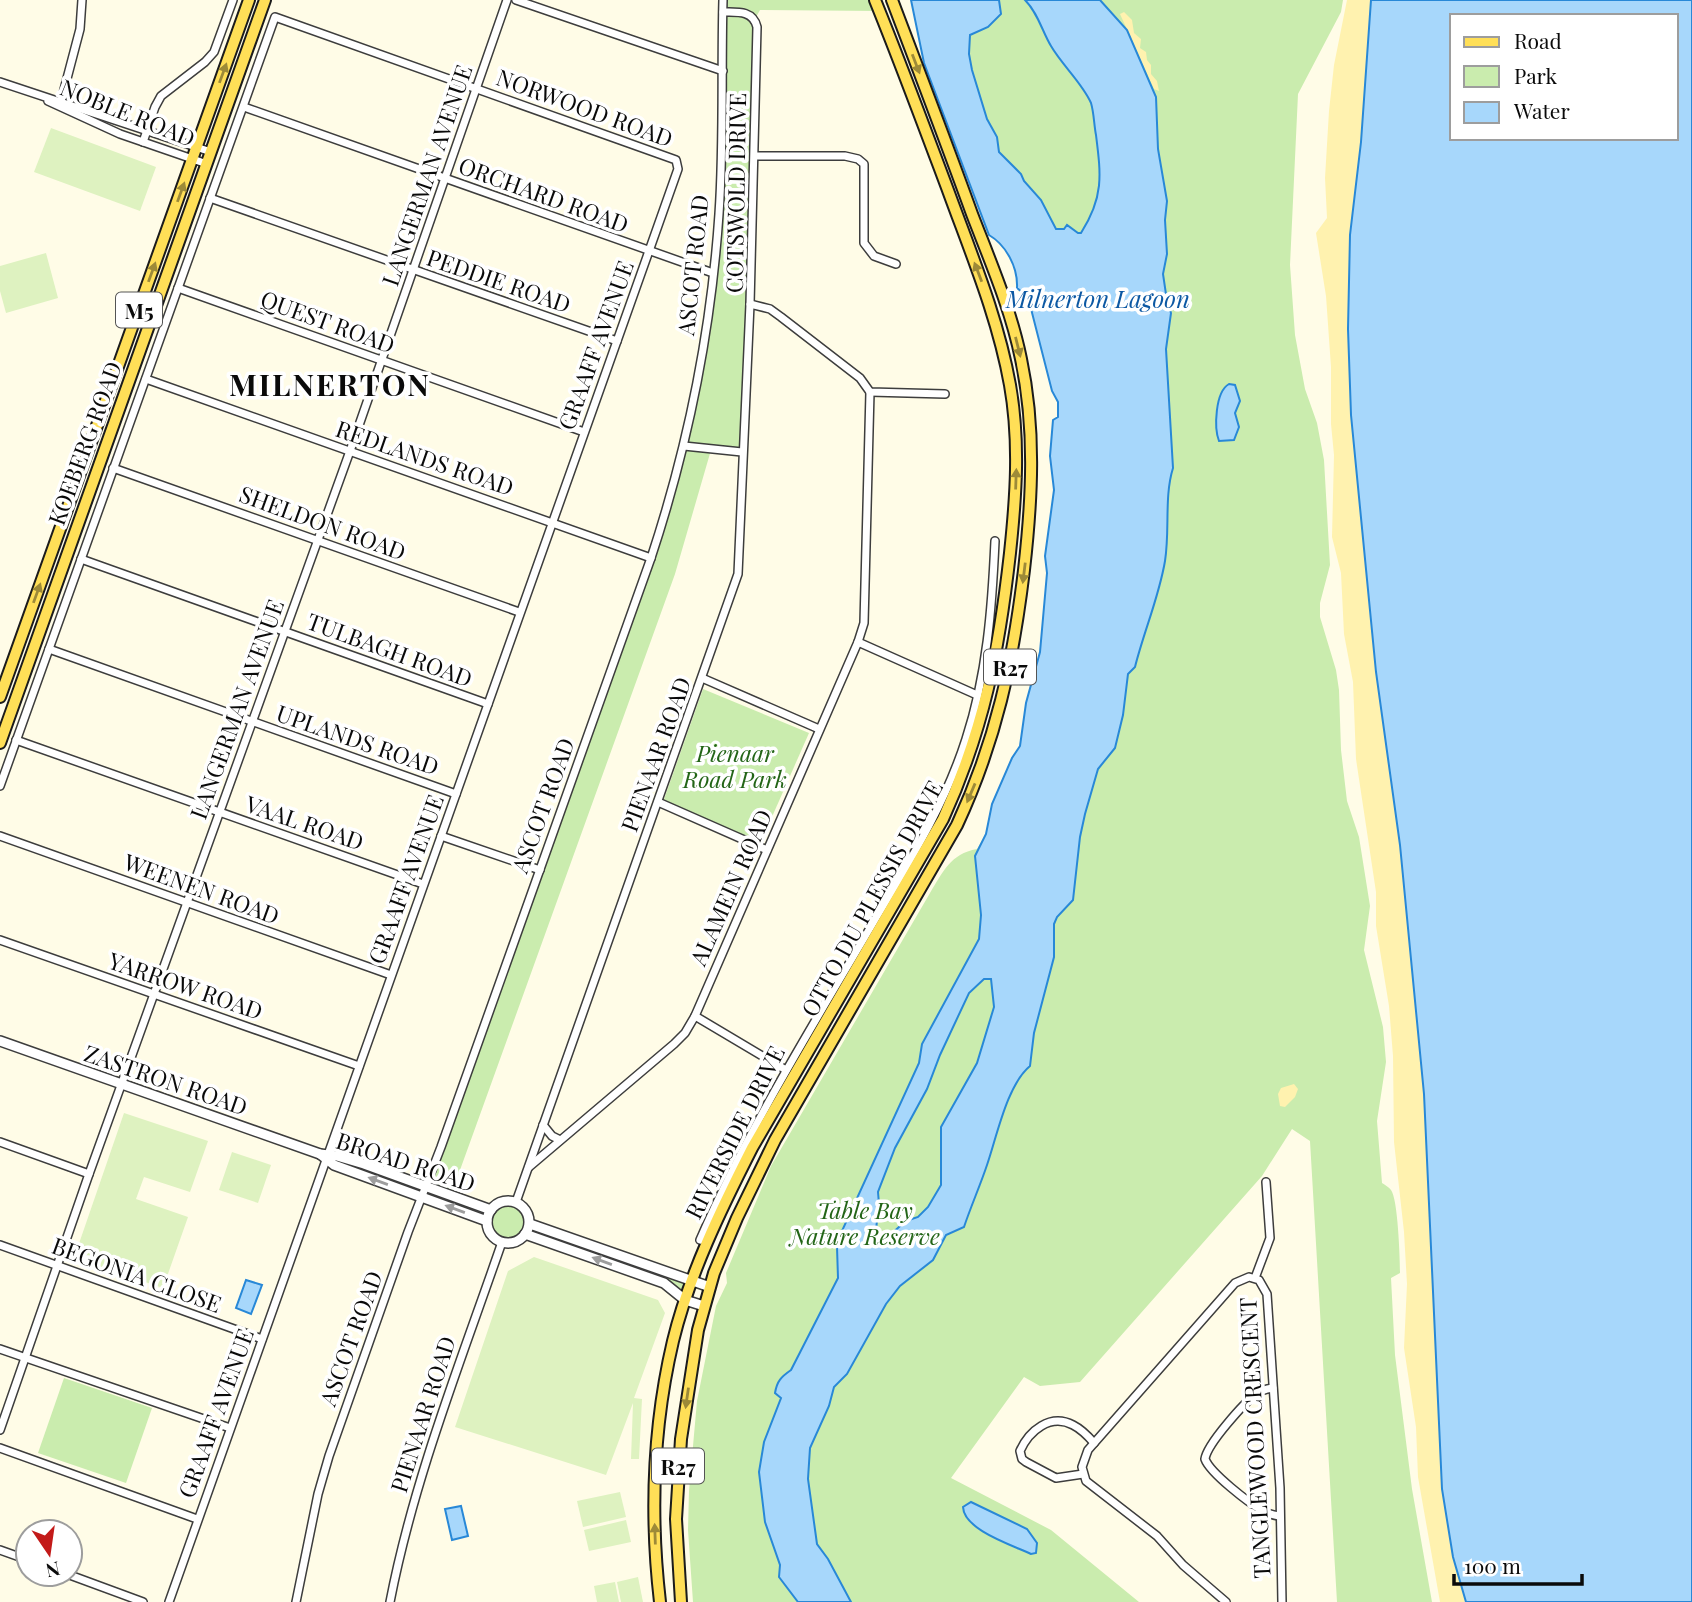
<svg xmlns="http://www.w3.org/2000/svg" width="1692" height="1602" font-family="'Playfair Display',serif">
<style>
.green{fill:#caecae}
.sand{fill:#fff2af}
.pitch{fill:#def2c0}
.water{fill:#a7d7fb;stroke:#2888d7;stroke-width:2;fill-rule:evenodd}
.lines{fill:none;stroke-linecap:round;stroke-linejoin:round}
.minor-casing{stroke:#3d3d3d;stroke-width:10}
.tertiary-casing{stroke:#3d3d3d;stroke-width:12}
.primary-casing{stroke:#1b1b1b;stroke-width:14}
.minor{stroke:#fff;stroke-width:7}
.tertiary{stroke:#fff;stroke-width:9}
.primary{stroke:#ffdf57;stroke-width:10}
.oneway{fill:#9d8a38}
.oneway2{fill:#9d9d9d}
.labels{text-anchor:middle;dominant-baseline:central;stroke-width:7;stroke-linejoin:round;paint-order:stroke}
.shield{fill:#fff;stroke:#545454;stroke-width:2}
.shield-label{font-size:21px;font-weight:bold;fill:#0a0a0a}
.street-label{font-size:23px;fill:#0a0a0a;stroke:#fff}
.park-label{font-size:23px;font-style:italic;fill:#236517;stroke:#fff}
.water-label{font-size:24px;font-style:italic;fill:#0c58a3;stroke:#fff}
.district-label{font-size:30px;font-weight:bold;letter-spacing:2px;fill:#0a0a0a;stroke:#fff}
</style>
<rect width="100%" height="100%" fill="#fffce7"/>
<g class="green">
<polygon points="723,0 875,0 880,11 760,10 755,19 757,27 742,452 711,450 675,574 451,1195 427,1186 651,558 699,374 717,232"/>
<path d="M911,0h432l-2,12 -43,82 -8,171 5,70 10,54 12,34 7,37 6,105 -10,38v14l16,53 3,20 2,60 6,51 12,36 11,69 -6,44 19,77 3,35 -9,59 5,62c3,2 7,4 9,7 7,9 9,69 9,83l-9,5 4,77 17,134 20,113h-95l-27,-461 -18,-12 -30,47 -182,206 -40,4 -16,-9 -73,101 100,52 88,72h-446l-5,-72 1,-39 8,-90 19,-95 11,-23 -1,-10 45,-107 159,-273c13,-21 20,-39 47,-44l9,-15 6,-30 20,-46 8,-12 6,-43 14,-51 7,-79 -2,-17 9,-66 -4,-34 3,-36 5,-3v-15l-6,-11 -24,-94 -11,-9c1,-21 -11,-43 -28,-53l-65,-172z"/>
<polygon points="703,689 809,733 760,844 663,802"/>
<polygon points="328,1159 338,1159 479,1210 478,1213"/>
<circle cx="508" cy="1222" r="16"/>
<polygon points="534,1229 686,1282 682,1296 531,1237"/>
<polygon points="64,1378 152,1408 126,1483 38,1453"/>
</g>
<g class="sand">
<polygon points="1347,0 1418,0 1492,1602 1440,1602 1418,1477 1416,1427 1404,1348 1407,1284 1404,1232 1394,1142 1393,1056 1389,1006 1376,926 1376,892 1356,759 1353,682 1344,634 1341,573 1332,537 1334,455 1331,424 1331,367 1326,296 1316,233 1327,218 1325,178 1329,111 1334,65"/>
<polygon points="1124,12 1132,20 1134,33 1141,39 1140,48 1146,52 1147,60 1151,65 1151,74 1157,81 1159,91 1154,89 1120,14"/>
<polygon points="1294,1084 1298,1089 1295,1097 1285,1107 1280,1106 1278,1094 1281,1088"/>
</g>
<g class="pitch">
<polygon points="51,128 156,167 140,211 34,172"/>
<polygon points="46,253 58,298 6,313 0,291 0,266"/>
<polygon points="124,1113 208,1141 190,1192 144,1177 136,1199 188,1217 163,1288 74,1258"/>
<polygon points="232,1152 271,1165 258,1203 219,1190"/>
<polygon points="534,1257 658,1300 665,1313 634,1398 642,1399 639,1459 631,1459 633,1403 606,1475 455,1427 508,1271"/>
<polygon points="620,1492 626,1517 583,1527 577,1501"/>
<polygon points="626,1520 631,1542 589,1551 584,1530"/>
<polygon points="638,1577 643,1602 621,1602 617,1582"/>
<polygon points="615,1582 619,1602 597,1602 594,1586"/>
</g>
<g class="water">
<path d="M911,0h88l2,14 -13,13 -18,8 -1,19 3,16 15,49 10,18 2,15 22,22 3,7 17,19 15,29h8l3,-4 11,8h3c23,-36 20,-58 15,-98 -2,-10 -2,-22 -5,-32 -8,-19 -29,-38 -40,-57 -9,-15 -13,-33 -26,-46h75l27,30 29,67 2,52 9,52 -2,19 2,34 -4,20 4,27 4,12 -5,36 7,119c-9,29 -3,62 -8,93 -6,36 -21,70 -30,106l-7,7 -5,41 -8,33 -17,21 -13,45 -5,23 -7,63 -16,17 -3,7v33l-20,76 -4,33c-23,19 -33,70 -43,99 -7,21 -16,41 -23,62l-18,8 -13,25 -33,26 -14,18 -39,70 -13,13 -5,19 -19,42 -2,31 9,65 11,15 23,43h-53l-19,-25 1,-12 -15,-43 -6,-50 5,-30 17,-44 -6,-5c2,-12 6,-16 16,-23l47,-92 -1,-31 4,-14 78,-170 3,-19 57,-105 2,-24 -6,-59 11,-22 6,-30 20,-46 8,-12 6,-43 14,-51 7,-79 -2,-17 9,-66 -4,-34 3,-36 5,-3v-15l-6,-11 -24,-94 -11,-9c1,-21 -11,-43 -28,-53l-65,-172zM984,979h7l3,28 -17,56 -36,64v58l-13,22 -10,10 -12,4 -15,13 -14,8 -2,-4 4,-34 -1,-12 17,-44 32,-59 13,-34 29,-62z"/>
<path d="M1371,0h321v1602h-226l-13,-45 -11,-68 -18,-395 -24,-249 -24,-173 -25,-257 -3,-86 2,-94 11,-93zM1452,16h224v122h-224z"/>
<path d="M1229,384l6,1 5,16 -5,12 4,14 -5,13 -15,1c-5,-13 -4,-49 10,-57z"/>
<polygon points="246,1280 262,1285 251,1314 236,1308"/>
<path d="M971,1502l56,27 10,14 -1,10 -5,1c-19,-9 -67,-24 -68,-47z"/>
<polygon points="461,1506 468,1536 452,1540 445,1509"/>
</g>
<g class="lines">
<g class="minor-casing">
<g id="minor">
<polyline points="516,0 723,71"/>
<polyline points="0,82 211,152"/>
<polyline points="48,101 120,134 207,164"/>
<polyline points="60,105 80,29 82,0"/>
<polyline points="244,107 713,273"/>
<polyline points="143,142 155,107 161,96 205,62 214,52 233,0"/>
<polyline points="755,156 845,156 858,159 864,164 864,243 874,256 896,264"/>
<polyline points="210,198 617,341"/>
<polyline points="178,288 584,432"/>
<polyline points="750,304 770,309 781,317 860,378 870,392 945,394"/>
<polyline points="146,379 651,558"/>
<polyline points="684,446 742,452"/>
<polyline points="113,468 519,612"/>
<polyline points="81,559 488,704"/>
<polyline points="858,642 977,695"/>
<polyline points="49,649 456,794"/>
<polyline points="702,678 819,729"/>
<polyline points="16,740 423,884"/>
<polyline points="0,786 275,17 676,160 678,169 649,251 169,1602"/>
<polyline points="658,802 767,850"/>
<polyline points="0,836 391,975"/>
<polyline points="441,836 540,870"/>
<polyline points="0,940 359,1066"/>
<polyline points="695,1016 786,1070"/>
<polyline points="543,1125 552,1136 560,1140"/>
<polyline points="0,1142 89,1174"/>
<polyline points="529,1167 674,1044 685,1033 695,1016 858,642 864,623 870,392"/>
<path d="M516,1202l222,-628 12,-270 7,-277c-4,-17 -20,-15 -34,-15"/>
<path d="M700,1240c48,-111 112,-213 173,-317 35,-59 72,-118 93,-184 21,-64 26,-132 29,-198"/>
<polyline points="0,1245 262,1339"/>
<polyline points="1255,1278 1270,1238 1266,1182"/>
<polyline points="0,1349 230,1428"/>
<path d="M1273,1388c-6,1 -11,2 -16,5 -13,10 -50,51 -52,66 5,14 44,44 58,52 5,3 10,4 16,5"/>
<polyline points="0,1430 89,1174 350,451 507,0"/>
<polyline points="0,1448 197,1519"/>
<path d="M1083,1474l-27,4 -30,-16 -4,-3 -2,-8c9,-20 30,-38 53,-26 8,4 15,11 21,18"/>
<polyline points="0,1550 28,1560"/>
<polyline points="67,1574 143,1602"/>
<path d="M296,1602l22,-108 11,-38 79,-224 33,-85 210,-589c37,-112 60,-226 68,-344 5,-71 2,-143 4,-214"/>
<path d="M390,1602c24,-124 71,-241 112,-360"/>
<polyline points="1226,1602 1183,1565 1157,1536 1086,1481 1082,1467 1088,1450 1235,1283 1249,1277 1259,1280 1267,1294 1280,1488 1282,1602"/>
</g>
</g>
<g class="tertiary-casing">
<g id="tertiary">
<polyline points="0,1041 320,1154 337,1156 364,1164 491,1210"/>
<polyline points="320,1154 334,1165 487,1221"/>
<circle cx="508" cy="1222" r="21"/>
<polyline points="530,1224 710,1287"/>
<polyline points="525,1234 664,1283 685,1300 704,1306"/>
</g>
</g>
<g class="primary-casing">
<g id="primary">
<polyline points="0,697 249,0"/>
<polyline points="0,743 265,0"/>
<path d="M660,1602c-10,-86 -7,-176 13,-261 16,-66 48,-132 79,-193l191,-329c41,-90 56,-168 67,-266 6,-56 10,-112 0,-168 -12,-67 -38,-129 -61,-192 -24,-64 -48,-129 -74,-193"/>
<path d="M681,1602l-5,-83 5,-80 17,-109 16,-57 23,-55 38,-78 182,-315c39,-84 56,-163 67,-255 8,-70 12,-141 -3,-211 -10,-50 -31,-98 -49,-145 -26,-72 -53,-143 -80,-214"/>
</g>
</g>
<use href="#minor" class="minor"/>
<use href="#tertiary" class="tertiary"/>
<use href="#primary" class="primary"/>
</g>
<defs><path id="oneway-solid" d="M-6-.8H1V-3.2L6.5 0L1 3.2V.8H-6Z" transform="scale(1.75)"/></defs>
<g class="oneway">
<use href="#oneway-solid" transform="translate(916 64) rotate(69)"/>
<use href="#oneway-solid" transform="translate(223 73) rotate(-70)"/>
<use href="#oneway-solid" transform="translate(181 192) rotate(-70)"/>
<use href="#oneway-solid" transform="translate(152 272) rotate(-70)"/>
<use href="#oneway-solid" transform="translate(978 272) rotate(-111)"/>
<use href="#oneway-solid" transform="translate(1018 347) rotate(76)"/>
<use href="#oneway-solid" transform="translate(1016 479) rotate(-88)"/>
<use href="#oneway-solid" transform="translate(1024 573) rotate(97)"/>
<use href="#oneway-solid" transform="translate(37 593) rotate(-70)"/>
<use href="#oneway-solid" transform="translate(971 793) rotate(113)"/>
<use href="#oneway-solid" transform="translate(687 1398) rotate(98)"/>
<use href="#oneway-solid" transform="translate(655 1534) rotate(-92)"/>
</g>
<g class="oneway2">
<use href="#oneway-solid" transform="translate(378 1181) rotate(-160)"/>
<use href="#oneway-solid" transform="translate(455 1209) rotate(-160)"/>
<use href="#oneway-solid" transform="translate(602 1261) rotate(-160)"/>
</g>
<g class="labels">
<g class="shield">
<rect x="116" y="292.5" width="46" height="35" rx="5"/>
<rect x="984" y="649.5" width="52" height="35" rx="5"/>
<rect x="652" y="1448.5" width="52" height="35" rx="5"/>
</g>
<g class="shield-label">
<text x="139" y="310">M5</text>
<text x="1010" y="667">R27</text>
<text x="678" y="1466">R27</text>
</g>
<g class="street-label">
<text transform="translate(585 107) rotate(20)">NORWOOD ROAD</text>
<text transform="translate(128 112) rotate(22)">NOBLE ROAD</text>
<text transform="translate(426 175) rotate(-71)">LANGERMAN AVENUE</text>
<text transform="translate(735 193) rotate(-89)">COTSWOLD DRIVE</text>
<text transform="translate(544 194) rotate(20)">ORCHARD ROAD</text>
<text transform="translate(692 265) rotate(-84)">ASCOT ROAD</text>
<text transform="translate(499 280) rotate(19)">PEDDIE ROAD</text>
<text transform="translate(328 321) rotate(20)">QUEST ROAD</text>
<text transform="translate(595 345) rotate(-70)">GRAAFF AVENUE</text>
<text transform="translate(84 443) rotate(-70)">KOEBERG ROAD</text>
<text transform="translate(425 457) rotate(19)">REDLANDS ROAD</text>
<text transform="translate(323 522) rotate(20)">SHELDON ROAD</text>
<text transform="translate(390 649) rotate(20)">TULBAGH ROAD</text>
<text transform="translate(236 709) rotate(-70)">LANGERMAN AVENUE</text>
<text transform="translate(358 739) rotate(19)">UPLANDS ROAD</text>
<text transform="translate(655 754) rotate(-70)">PIENAAR ROAD</text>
<text transform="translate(542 805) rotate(-70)">ASCOT ROAD</text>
<text transform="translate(305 822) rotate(19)">VAAL ROAD</text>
<text transform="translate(405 879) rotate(-70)">GRAAFF AVENUE</text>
<text transform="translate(730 887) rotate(-66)">ALAMEIN ROAD</text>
<text transform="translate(202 888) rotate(20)">WEENEN ROAD</text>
<text transform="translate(871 898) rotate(-61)">OTTO DU PLESSIS DRIVE</text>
<text transform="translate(186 985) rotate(19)">YARROW ROAD</text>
<text transform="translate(166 1079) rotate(19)">ZASTRON ROAD</text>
<text transform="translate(734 1132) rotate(-63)">RIVERSIDE DRIVE</text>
<text transform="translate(406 1161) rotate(18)">BROAD ROAD</text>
<text transform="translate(137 1274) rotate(20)">BEGONIA CLOSE</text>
<text transform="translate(350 1338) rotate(-70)">ASCOT ROAD</text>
<text transform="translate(215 1413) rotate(-70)">GRAAFF AVENUE</text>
<text transform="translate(422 1414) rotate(-72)">PIENAAR ROAD</text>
<text transform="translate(1254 1438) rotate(-93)">TANGLEWOOD CRESCENT</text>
</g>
<g class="park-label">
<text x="735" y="752">Pienaar<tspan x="735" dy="26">Road Park</tspan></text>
<text x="865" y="1209">Table Bay<tspan x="865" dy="26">Nature Reserve</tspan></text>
</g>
<g class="water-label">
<text x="1098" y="298">Milnerton Lagoon</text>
</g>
<g class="district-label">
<text x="330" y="384">MILNERTON</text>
</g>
</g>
<rect x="1450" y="14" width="228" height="126" fill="#ffffff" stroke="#9d9d9d" stroke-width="2"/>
<rect x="1464" y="37" width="35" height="10" fill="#ffdf57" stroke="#9d9d9d" stroke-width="2"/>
<text x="1514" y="49" font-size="21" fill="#0a0a0a">Road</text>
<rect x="1464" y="66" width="35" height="21" fill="#caecae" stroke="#9d9d9d" stroke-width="2"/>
<text x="1514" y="84" font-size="21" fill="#0a0a0a">Park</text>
<rect x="1464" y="102" width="35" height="21" fill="#a7d7fb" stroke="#9d9d9d" stroke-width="2"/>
<text x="1514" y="119" font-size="21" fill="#0a0a0a">Water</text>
<g transform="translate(49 1553) rotate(167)"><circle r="33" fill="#ffffff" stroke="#9d9d9d" stroke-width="2"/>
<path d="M0-5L12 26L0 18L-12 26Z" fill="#c31a19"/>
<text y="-10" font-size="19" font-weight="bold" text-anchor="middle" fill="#0a0a0a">N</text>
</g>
<path d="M1454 1574v10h128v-10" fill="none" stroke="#0a0a0a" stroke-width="3.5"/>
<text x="1464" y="1574" font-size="21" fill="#0a0a0a" stroke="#ffffff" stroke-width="5" paint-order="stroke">100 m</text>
</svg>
